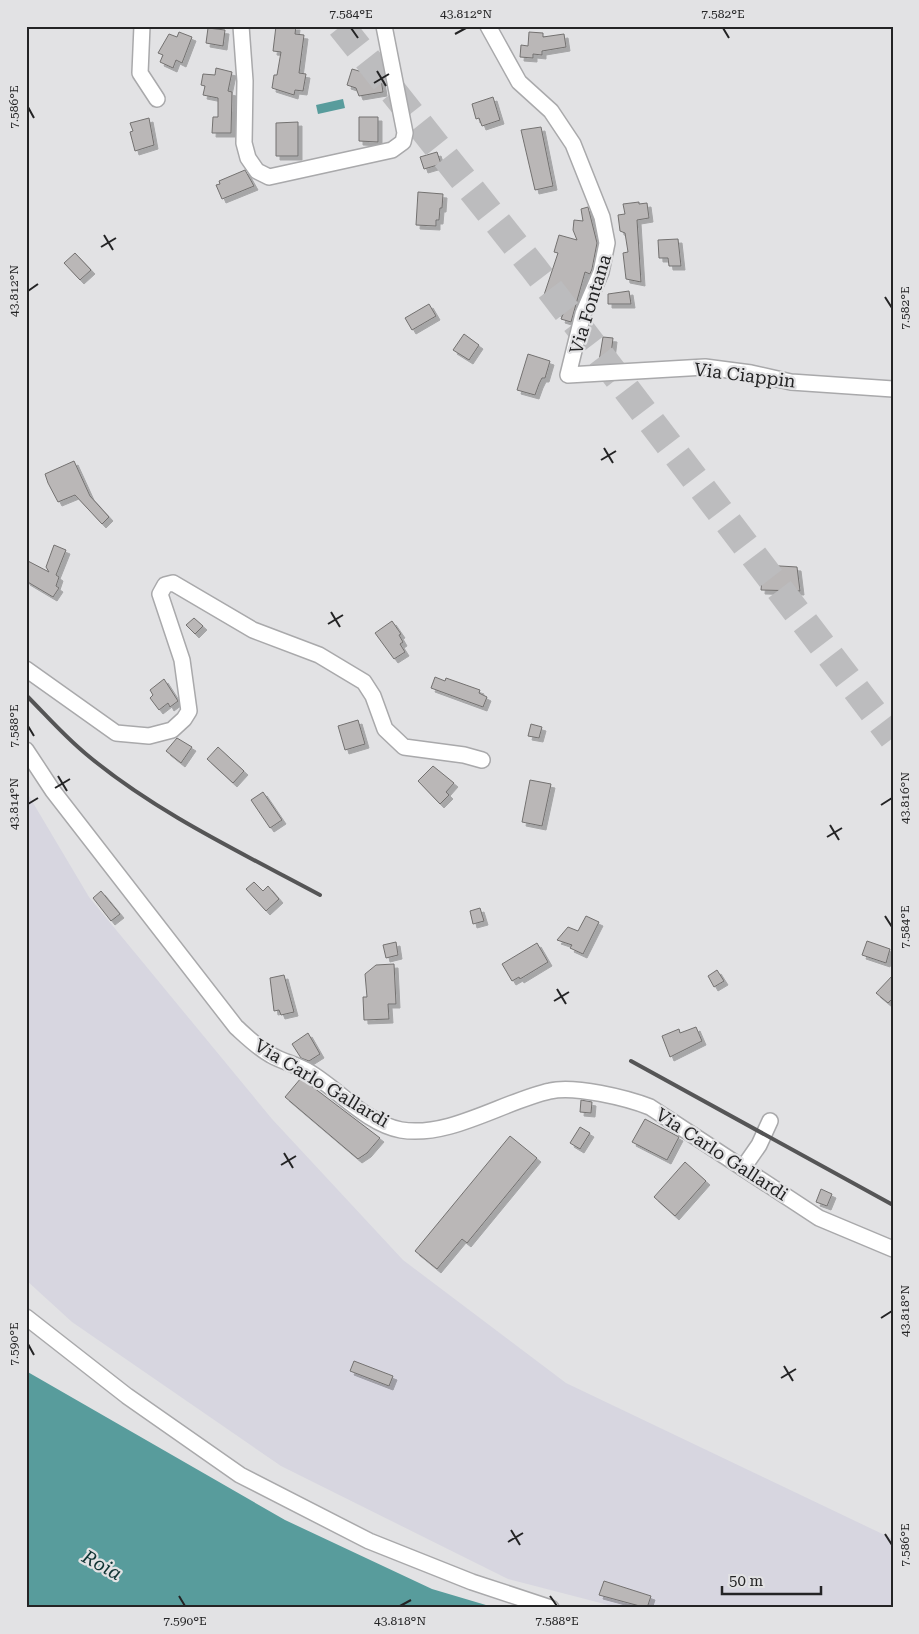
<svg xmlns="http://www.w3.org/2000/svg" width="919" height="1634" font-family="'Roboto Serif',serif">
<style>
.built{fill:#d7d6e0}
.water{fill:#589c9c}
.building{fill:#bab7b7;stroke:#737170;filter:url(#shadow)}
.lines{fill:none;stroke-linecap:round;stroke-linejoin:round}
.motorway-tunnel{stroke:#bcbcbe;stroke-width:28;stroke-dasharray:28 14;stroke-linecap:butt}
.minor-casing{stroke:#a9a9ab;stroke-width:18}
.minor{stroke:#fff;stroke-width:15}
.rail{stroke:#555556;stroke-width:4}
.ticks{fill:none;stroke:#242425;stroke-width:2}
.labels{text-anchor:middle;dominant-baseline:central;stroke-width:4.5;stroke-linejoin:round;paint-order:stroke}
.street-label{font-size:18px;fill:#242425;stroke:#e2e2e4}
.water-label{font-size:19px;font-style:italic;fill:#103333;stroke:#e2e2e4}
.neatline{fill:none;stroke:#242425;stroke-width:2}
.ticks-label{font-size:12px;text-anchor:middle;fill:#242425}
</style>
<defs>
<filter id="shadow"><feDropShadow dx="4" dy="4" stdDeviation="0" flood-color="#0004"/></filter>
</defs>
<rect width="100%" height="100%" fill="#e2e2e4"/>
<polygon class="built" points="26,791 89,897 272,1119 403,1260 566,1383 893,1539 893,1608 620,1608 508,1579 281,1466 72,1322 26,1280"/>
<g class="water">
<polygon points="343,99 345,108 318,114 316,105"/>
<polygon points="26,1371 285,1520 432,1589 496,1608 26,1608"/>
</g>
<g class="building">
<polygon points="276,26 296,26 295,34 304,35 299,73 306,74 303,91 295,90 294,95 272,88 274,75 277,75 281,52 273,51"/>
<polygon points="208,28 225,30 223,46 206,43"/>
<polygon points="179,32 192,37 182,63 176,60 173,68 160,62 163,55 158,53 169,34 177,37"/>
<polygon points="529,32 543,33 543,37 564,34 566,47 542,51 542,55 533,54 533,58 520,57 521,45 528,46"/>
<polygon points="379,66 383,92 359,96 356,88 347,85 352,69 359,71"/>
<polygon points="216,68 232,72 228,91 232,92 231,133 212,133 213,117 218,117 218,98 203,95 205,86 201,85 203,74 215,75"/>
<polygon points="493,97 500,120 482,126 479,118 476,119 472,104"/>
<polygon points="359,117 378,117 378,142 359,141"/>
<polygon points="149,118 154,145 135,151 130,132 133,131 130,123"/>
<polygon points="298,122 298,156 276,156 276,123"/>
<polygon points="541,127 553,186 535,190 521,130"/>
<polygon points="437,152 441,164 424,169 420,157"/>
<polygon points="245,170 254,186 222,199 216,185 220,184 219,181"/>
<polygon points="418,192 443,194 442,208 440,208 439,220 436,220 436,226 416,225"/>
<polygon points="639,202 639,204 647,203 649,218 637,220 641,282 626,279 623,253 628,252 625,233 620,231 618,215 625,214 623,204"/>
<polygon points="588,207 597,243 592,269 590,274 585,272 571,322 561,319 563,314 550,310 553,301 543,298 558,253 554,252 559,235 577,240 573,230 574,220 583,221 581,209"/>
<polygon points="678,239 681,266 669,266 668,258 659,258 658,240"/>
<polygon points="75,253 91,270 80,280 64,263"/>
<polygon points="629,291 631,304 608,304 608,294"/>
<polygon points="429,304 436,316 412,330 405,318"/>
<polygon points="464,334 479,345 469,360 453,350"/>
<polygon points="603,337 613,338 610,363 599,361"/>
<polygon points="528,354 550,361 545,378 542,378 539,384 535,395 517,390"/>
<polygon points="74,461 90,496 109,517 102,524 75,495 58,502 48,483 45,474"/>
<polygon points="54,545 66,550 56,575 59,577 56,586 59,588 53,597 26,581 26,560 49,572 46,567"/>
<polygon points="763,565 797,567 800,591 761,590"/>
<polygon points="194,618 203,626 195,634 186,625"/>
<polygon points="392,621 401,634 399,635 403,642 400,644 405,652 394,659 375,633"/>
<polygon points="435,677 445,681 446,678 480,690 479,693 487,697 483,707 431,688"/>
<polygon points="164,679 178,701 170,707 168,703 159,710 150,698 153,695 150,690"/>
<polygon points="358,720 365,744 345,750 338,726"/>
<polygon points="531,724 542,727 539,738 528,736"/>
<polygon points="177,738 192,747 181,763 166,751"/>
<polygon points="218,747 244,771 233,783 207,759"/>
<polygon points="433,766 454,783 446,792 449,795 440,804 418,781"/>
<polygon points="530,780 551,784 542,826 522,822"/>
<polygon points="263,792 282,820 270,828 251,800"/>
<polygon points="254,882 263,891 268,886 279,899 266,911 246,889"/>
<polygon points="101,891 120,914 111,921 93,898"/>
<polygon points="480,908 484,921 473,924 470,911"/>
<polygon points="586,916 599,922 583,954 570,948 572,945 557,940 568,927 578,931"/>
<polygon points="867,941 890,949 886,963 862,955"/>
<polygon points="396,942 398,955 386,958 383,945"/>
<polygon points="537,943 548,962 520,979 519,977 512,981 502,964"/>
<polygon points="394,964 396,1004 388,1004 389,1019 364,1020 363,997 367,997 365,974 376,965"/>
<polygon points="717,970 724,981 714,987 708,976"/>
<polygon points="284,975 294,1012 281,1015 279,1010 274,1011 270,978"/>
<polygon points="893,975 893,998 888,1003 876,993"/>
<polygon points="696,1027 702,1041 670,1057 662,1036 679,1029 680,1033"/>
<polygon points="308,1033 320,1054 309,1061 301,1058 292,1044"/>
<polygon points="301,1078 380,1138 367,1153 358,1159 285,1097"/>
<polygon points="581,1100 592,1102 591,1113 580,1112"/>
<polygon points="645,1119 679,1137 667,1160 632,1142"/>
<polygon points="580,1127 590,1133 580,1149 570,1143"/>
<polygon points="510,1136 537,1158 467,1243 462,1239 437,1269 415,1251"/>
<polygon points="685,1162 706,1181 675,1216 654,1197"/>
<polygon points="821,1189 832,1194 827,1206 816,1202"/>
<polygon points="354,1361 393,1376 389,1386 350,1371"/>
<polygon points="604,1581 651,1596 647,1608 599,1595"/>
</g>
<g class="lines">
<polyline class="motorway-tunnel" points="341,26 533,267 893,738"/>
<g class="minor-casing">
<g id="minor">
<polyline points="142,26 140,73 157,99"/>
<polyline points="241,26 245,81 244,143 248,158 257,171 269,177 392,150 403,142 405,133 384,26"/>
<polyline points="488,26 519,82 551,111 573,144 602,217 607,243 601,272 583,314 568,375 705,367 751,373 791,382 893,389"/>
<polyline points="26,669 116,733 149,736 172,730 184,719 189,711 182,660 160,594 165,585 173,583 253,630 319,655 364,682 373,696 385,729 404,747 464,755 482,760"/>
<path d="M26,750l27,41 183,236c11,10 22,21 35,28 12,7 27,10 38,17 29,17 58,52 92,58 49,8 103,-29 149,-39 24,-6 77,7 100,16l169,111 74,31"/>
<polyline points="743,1168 759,1145 770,1121"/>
<polyline points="26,1317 127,1396 240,1475 369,1541 472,1582 551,1608"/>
</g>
</g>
<use href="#minor" class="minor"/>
<g class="rail">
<path d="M26,695c20,20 38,41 60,59 69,58 154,98 234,141"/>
<polyline points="631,1061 893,1205"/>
</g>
</g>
<path class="ticks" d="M351,28l7,10M723,28l6,10M455,34l11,-6M377,71l9,15M374,83l15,-9M28,107l6,11M104,235l9,15M101,247l15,-9M28,291l10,-7M885,297l7,11M604,448l9,15M601,460l15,-9M331,612l9,15M328,624l15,-9M28,726l6,10M58,776l9,15M55,788l15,-9M28,804l10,-6M881,805l11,-7M830,825l9,15M827,837l15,-9M885,916l7,11M557,989l9,15M554,1001l15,-9M284,1153l9,15M281,1165l15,-9M881,1318l11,-7M28,1344l6,11M784,1366l9,15M781,1378l15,-9M511,1530l9,15M885,1534l7,11M508,1542l15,-9M179,1596l6,10M550,1596l7,10M400,1606l11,-6"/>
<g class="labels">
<g class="street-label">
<text transform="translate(590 304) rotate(-73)">Via Fontana</text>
<text transform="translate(745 375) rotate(7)">Via Ciappin</text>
<text transform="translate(322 1083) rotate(31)">Via Carlo Gallardi</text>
<text transform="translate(722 1154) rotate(33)">Via Carlo Gallardi</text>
</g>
<g class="water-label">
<text transform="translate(102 1565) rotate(29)">Roia</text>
</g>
</g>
<rect width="919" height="1634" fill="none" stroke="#e2e2e4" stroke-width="55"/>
<path d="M722 1586v8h99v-8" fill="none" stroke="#242425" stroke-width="2.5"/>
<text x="729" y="1586" font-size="15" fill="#242425" stroke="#e2e2e4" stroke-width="4" paint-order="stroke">50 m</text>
<rect x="28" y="28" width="864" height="1578" class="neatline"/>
<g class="ticks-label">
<text x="351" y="18">7.584°E</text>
<text x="466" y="18">43.812°N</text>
<text x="723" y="18">7.582°E</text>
<text transform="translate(14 107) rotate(-90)" y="4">7.586°E</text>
<text transform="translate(14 291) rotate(-90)" y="4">43.812°N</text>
<text transform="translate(905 308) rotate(-90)" y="4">7.582°E</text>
<text transform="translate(14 726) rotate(-90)" y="4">7.588°E</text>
<text transform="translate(905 798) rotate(-90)" y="4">43.816°N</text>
<text transform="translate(14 804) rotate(-90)" y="4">43.814°N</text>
<text transform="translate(905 927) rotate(-90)" y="4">7.584°E</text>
<text transform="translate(905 1311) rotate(-90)" y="4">43.818°N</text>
<text transform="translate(14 1344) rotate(-90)" y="4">7.590°E</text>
<text transform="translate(905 1545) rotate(-90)" y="4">7.586°E</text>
<text x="185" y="1625">7.590°E</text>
<text x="400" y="1625">43.818°N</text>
<text x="557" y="1625">7.588°E</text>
</g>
</svg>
